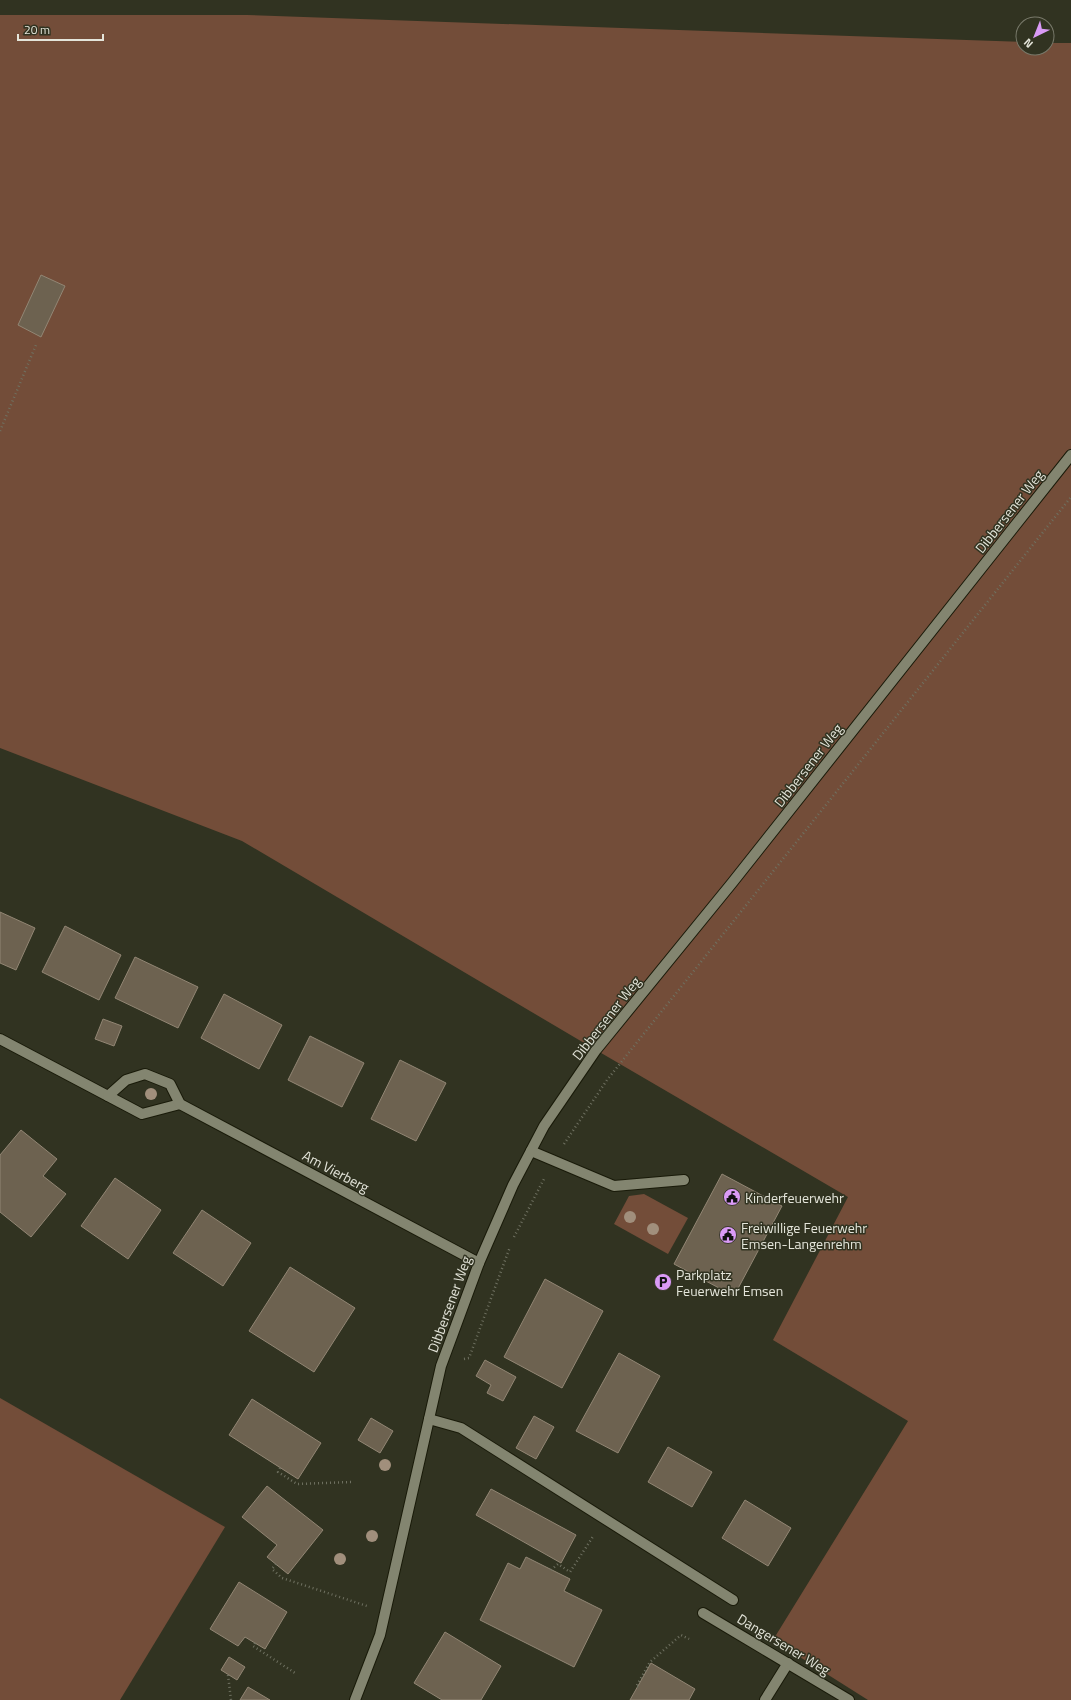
<svg xmlns="http://www.w3.org/2000/svg" width="1071" height="1700" font-family="'Titillium Web',sans-serif">
<style>
.green{fill:#734d39}
.building{fill:#6d6250;stroke:#928674}
.lines{fill:none;stroke-linecap:round;stroke-linejoin:round}
.lane-casing{stroke:#191a09;stroke-width:12}
.street-casing{stroke:#191a09;stroke-width:12}
.secondary-casing{stroke:#191a09;stroke-width:12}
.path{stroke:#6f7161;stroke-width:2.5;stroke-dasharray:1 3;stroke-linecap:butt}
.lane{stroke:#838570;stroke-width:10}
.street{stroke:#838570;stroke-width:10}
.secondary{stroke:#838570;stroke-width:10}
.tree{fill:#a18f7c}
.labels{text-anchor:middle;dominant-baseline:central;stroke-width:3;stroke-linejoin:round;paint-order:stroke}
.street-label{font-size:14px;fill:#e4e5da;stroke:#313321}
.poi-label{font-size:14px;fill:#e4e5da;stroke:#313321;text-anchor:start}
</style>
<rect width="100%" height="100%" fill="#313321"/>
<g class="green">
<polygon points="0,15 247,15 1023,42 1023,48 1047,48 1047,43 1071,43 1071,1700 868,1700 773,1640 908,1421 773,1340 848,1197 596,1050 242,841 0,748"/>
<polygon points="644,1194 688,1218 668,1254 614,1224 629,1196"/>
<polygon points="0,1398 225,1527 120,1700 0,1700"/>
</g>
<g class="building">
<polygon points="41,275 65,286 41,337 18,325"/>
<polygon points="0,912 35,928 16,970 0,963"/>
<polygon points="65,926 121,955 99,1000 42,972"/>
<polygon points="135,957 198,987 178,1028 115,998"/>
<polygon points="224,994 282,1025 259,1069 201,1038"/>
<polygon points="103,1019 122,1026 114,1046 95,1039"/>
<polygon points="310,1036 364,1063 342,1107 288,1080"/>
<polygon points="400,1060 446,1083 416,1141 371,1119"/>
<polygon points="21,1130 57,1159 43,1176 66,1194 31,1237 0,1212 0,1155"/>
<polygon points="722,1174 782,1206 734,1296 674,1264"/>
<polygon points="115,1178 161,1210 128,1259 81,1226"/>
<polygon points="202,1210 251,1243 223,1286 173,1253"/>
<polygon points="290,1267 355,1308 314,1372 249,1331"/>
<polygon points="545,1279 603,1311 562,1388 504,1357"/>
<polygon points="619,1353 660,1376 618,1453 576,1431"/>
<polygon points="485,1360 516,1377 503,1401 487,1393 491,1385 476,1376"/>
<polygon points="252,1399 321,1443 298,1479 229,1435"/>
<polygon points="534,1416 554,1427 536,1459 516,1448"/>
<polygon points="371,1418 393,1431 380,1453 358,1440"/>
<polygon points="668,1447 712,1472 692,1507 648,1482"/>
<polygon points="267,1486 323,1530 288,1574 267,1557 277,1545 242,1517"/>
<polygon points="491,1489 576,1535 561,1563 476,1515"/>
<polygon points="745,1500 791,1528 768,1566 722,1538"/>
<polygon points="526,1557 570,1579 564,1591 602,1610 574,1667 480,1620 508,1563 520,1569"/>
<polygon points="239,1582 287,1612 265,1649 245,1637 238,1646 210,1629"/>
<polygon points="445,1632 501,1666 481,1700 442,1700 414,1683"/>
<polygon points="229,1657 245,1667 237,1680 221,1670"/>
<polygon points="651,1663 695,1689 689,1700 630,1700"/>
<polygon points="248,1687 270,1700 240,1700"/>
</g>
<g class="lines">
<g class="lane-casing">
<g id="lane">
<polyline points="531,1151 614,1186 684,1180"/>
<polyline points="429,1419 461,1428 733,1600"/>
<polyline points="765,1700 788,1663"/>
</g>
</g>
<g class="street-casing">
<g id="street">
<polyline points="0,1039 142,1114 180,1104"/>
<polyline points="108,1096 126,1080 145,1074 170,1084 180,1104 479,1263"/>
<polyline points="703,1613 849,1700"/>
</g>
</g>
<g class="secondary-casing">
<polyline id="secondary" points="355,1700 380,1635 441,1366 479,1263 513,1185 544,1126 596,1050 732,883 1071,455"/>
</g>
<g class="path">
<polyline points="0,431 36,345"/>
<polyline points="564,1144 607,1080 1071,497"/>
<polyline points="514,1237 545,1177"/>
<polyline points="464,1359 469,1358 510,1247"/>
<polyline points="280,1468 278,1472 297,1484 352,1482"/>
<polyline points="276,1564 272,1569 282,1578 367,1606"/>
<polyline points="551,1570 558,1564 570,1572 594,1535"/>
<polyline points="255,1643 253,1646 295,1673"/>
<polyline points="228,1675 231,1700"/>
<polyline points="638,1687 636,1687 650,1662 681,1635 689,1639"/>
</g>
<use href="#lane" class="lane"/>
<use href="#street" class="street"/>
<use href="#secondary" class="secondary"/>
</g>
<g class="tree">
<circle cx="151" cy="1094" r="6"/>
<circle cx="630" cy="1217" r="6"/>
<circle cx="653" cy="1229" r="6"/>
<circle cx="385" cy="1465" r="6"/>
<circle cx="372" cy="1536" r="6"/>
<circle cx="340" cy="1559" r="6"/>
</g>
<defs>
<g id="civic-disc" transform="scale(0.9)"><circle r="9.5" fill="#da9af6" stroke="#313321"/><path d="M-.6-6.5H3V-4.5H.6V-3L4-1V1h2V6H-6V1h2V-1L-.6-3ZM-1.2 2.5V6h2.4V2.5Z" fill="#111"/></g>
<g id="parking-disc" transform="scale(0.9)"><circle r="9.5" fill="#da9af6" stroke="#313321"/><path d="M-3.5-5.5H1a3.5 3.5 0 0 1 0 7H-1V5.5H-3.5ZM-1-3.4V-.6H.8a1.4 1.4 0 0 0 0-2.8Z" fill="#111"/></g>
</defs>
<g fill-rule="evenodd">
<use href="#civic-disc" x="732" y="1197"/>
<use href="#civic-disc" x="728" y="1235"/>
<use href="#parking-disc" x="663" y="1282"/>
</g>
<g class="labels">
<g class="street-label">
<text transform="translate(1009 511) rotate(-52)">Dibbersener Weg</text>
<text transform="translate(808 765) rotate(-52)">Dibbersener Weg</text>
<text transform="translate(606 1018) rotate(-52)">Dibbersener Weg</text>
<text transform="translate(336 1171) rotate(28)">Am Vierberg</text>
<text transform="translate(449 1304) rotate(-70)">Dibbersener Weg</text>
<text transform="translate(784 1644) rotate(31)">Dangersener Weg</text>
</g>
<g class="poi-label">
<text x="745" y="1197">Kinderfeuerwehr</text>
<text x="741" y="1227">Freiwillige Feuerwehr<tspan x="741" dy="16">Emsen-Langenrehm</tspan></text>
<text x="676" y="1274">Parkplatz<tspan x="676" dy="16">Feuerwehr Emsen</tspan></text>
</g>
</g>
<g transform="translate(1035 36) rotate(223)"><circle r="19" fill="#313321" stroke="#797a6b"/>
<path d="M0-3L7 15L0 10L-7 15Z" fill="#da9af6"/>
<text y="-6" font-size="11" font-weight="bold" text-anchor="middle" fill="#e4e5da">N</text>
</g>
<path d="M18 34v6h85v-6" fill="none" stroke="#e4e5da" stroke-width="2"/>
<text x="24" y="34" font-size="12" fill="#e4e5da" stroke="#313321" stroke-width="3" paint-order="stroke">20 m</text>
</svg>
